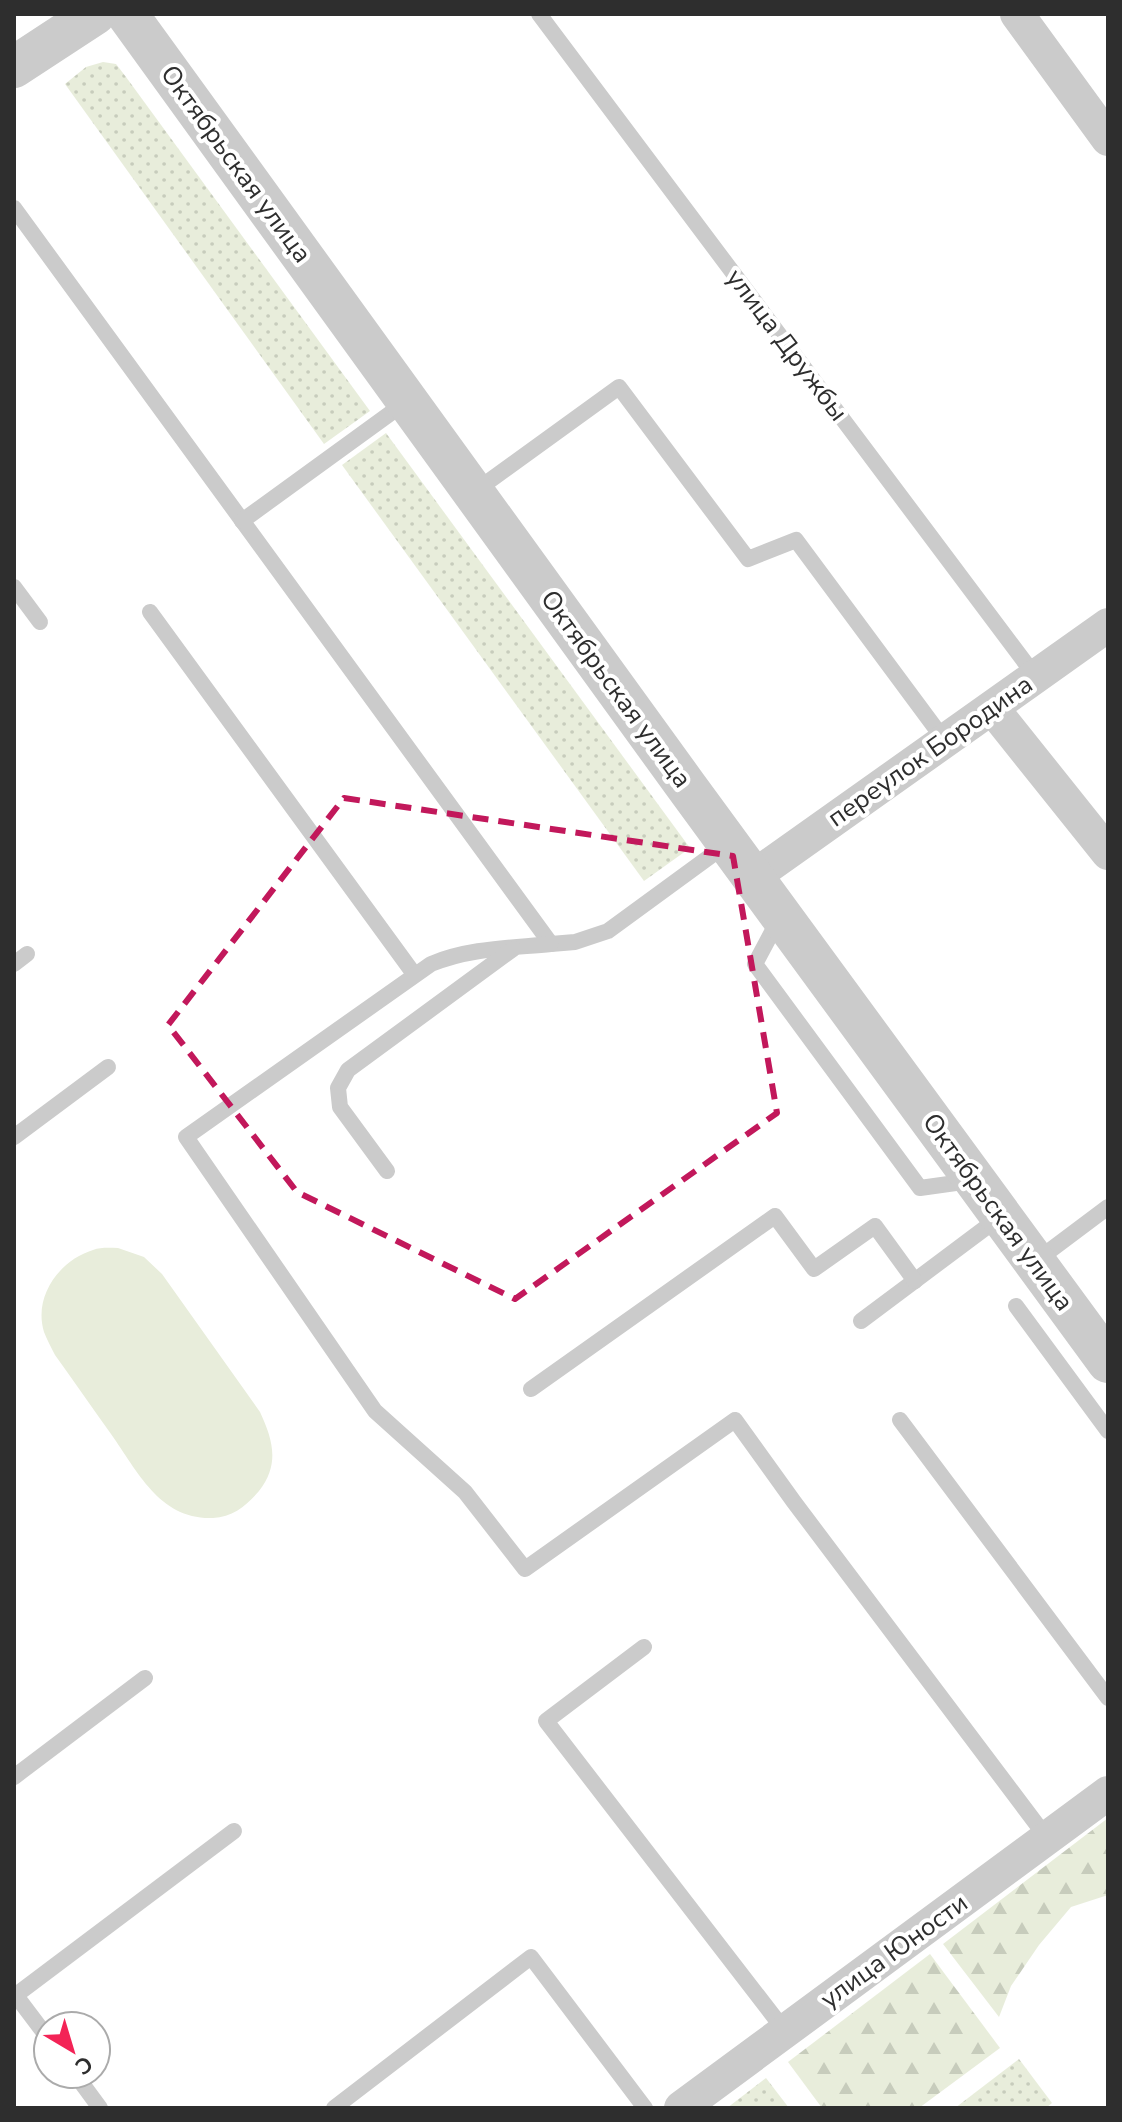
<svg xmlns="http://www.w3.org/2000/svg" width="1122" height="2122" font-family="'Nunito Sans',sans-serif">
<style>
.grass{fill:url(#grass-dots)}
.forest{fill:url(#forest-firs)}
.pitch{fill:#e8eddb}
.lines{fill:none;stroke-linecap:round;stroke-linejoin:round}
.service{stroke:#cbcbcb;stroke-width:16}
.minor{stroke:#cbcbcb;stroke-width:34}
.tertiary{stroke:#cbcbcb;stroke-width:42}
.marked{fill:none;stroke:#c2185b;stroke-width:6;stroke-dasharray:16 10;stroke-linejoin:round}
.labels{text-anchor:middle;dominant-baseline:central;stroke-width:8;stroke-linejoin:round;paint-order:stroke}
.street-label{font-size:26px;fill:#2e2e2e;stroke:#fff}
</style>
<defs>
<pattern id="grass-dots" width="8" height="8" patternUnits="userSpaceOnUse" patternTransform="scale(2)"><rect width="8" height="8" fill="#e8eddb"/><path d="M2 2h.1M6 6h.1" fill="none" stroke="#c7ccbc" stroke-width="1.8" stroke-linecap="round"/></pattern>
<pattern id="forest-firs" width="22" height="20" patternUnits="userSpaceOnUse" patternTransform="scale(2)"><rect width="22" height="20" fill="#e8eddb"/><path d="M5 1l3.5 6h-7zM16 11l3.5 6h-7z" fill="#c7ccbc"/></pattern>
</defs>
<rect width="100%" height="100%" fill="#fff"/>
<g class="grass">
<polygon points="103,62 116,64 126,77 370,411 324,444 65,84 86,67"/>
<polygon points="386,433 690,848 644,881 342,465"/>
<polygon points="1019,2059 1052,2103 1046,2108 955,2108"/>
<polygon points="766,2078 789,2108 727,2108"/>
</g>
<g class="forest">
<polygon points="1108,1818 1108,1895 1071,1907 1039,1945 1011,1986 999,2017 943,1944"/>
<polygon points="930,1954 1000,2048 919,2108 822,2108 788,2062"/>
</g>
<path class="pitch" d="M118,1248l26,9 18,17 98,138c13,28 20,52 -1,79 -12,14 -26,26 -46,27 -53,2 -75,-46 -102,-84 -19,-26 -37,-53 -56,-79 -4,-8 -8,-15 -11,-23 -11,-36 16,-72 49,-82 8,-3 17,-2 25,-2z"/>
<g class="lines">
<g class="service">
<polyline points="539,14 1036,677"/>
<polyline points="14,208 551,944 575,942 608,931 727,844"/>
<polyline points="474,492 619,387 748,559 796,540 945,741"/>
<polyline points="242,521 406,402"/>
<polyline points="14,587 40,622"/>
<polyline points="150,612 414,974"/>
<polyline points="780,917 755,964 920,1188 970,1181"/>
<path d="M551,944c-40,4 -82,4 -120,20l-245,173 189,274 90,81 60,77 210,-149 59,82 253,336"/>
<polyline points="14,964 27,954"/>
<polyline points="14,1137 108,1067"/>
<polyline points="387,1171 340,1107 338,1088 348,1070 513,949"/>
<polyline points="1036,1261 1108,1207"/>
<polyline points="1016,1306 1108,1431"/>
<polyline points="861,1321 1000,1217"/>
<polyline points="531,1389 775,1216 814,1269 875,1226 915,1281"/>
<polyline points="900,1420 1108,1698"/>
<polyline points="644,1647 546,1721 785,2031"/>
<polyline points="14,1777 145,1678"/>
<polyline points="14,1993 48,2038"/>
<polyline points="16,1995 234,1831"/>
<polyline points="75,2074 100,2108"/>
<polyline points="334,2108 531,1957 645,2108"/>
</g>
<g class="minor">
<polyline points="1017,14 1108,139"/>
<polyline points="992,708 1108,853"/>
<polyline points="753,877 1108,625"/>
<polyline points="681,2108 1108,1793"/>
</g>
<g class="tertiary">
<polyline points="127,14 686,786 1108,1362"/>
<polyline points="14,67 95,14"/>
</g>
</g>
<path class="marked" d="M344,798l389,58 44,257 -262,186 -218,-107 -129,-167z"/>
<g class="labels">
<g class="street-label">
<text transform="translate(236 164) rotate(54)">Октябрьская улица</text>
<text transform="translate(787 345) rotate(53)">улица Дружбы</text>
<text transform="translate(616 689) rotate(54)">Октябрьская улица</text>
<text transform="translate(930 751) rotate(-35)">переулок Бородина</text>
<text transform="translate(998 1212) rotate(54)">Октябрьская улица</text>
<text transform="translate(894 1951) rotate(-36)">улица Юности</text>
</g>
</g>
<rect width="1122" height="2122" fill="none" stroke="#2e2e2e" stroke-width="32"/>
<g transform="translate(72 2050) rotate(142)"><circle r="38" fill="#ffffff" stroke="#ababab" stroke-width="2"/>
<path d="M0-6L14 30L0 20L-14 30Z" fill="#f32356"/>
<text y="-12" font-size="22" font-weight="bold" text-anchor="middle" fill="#2e2e2e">С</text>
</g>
</svg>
